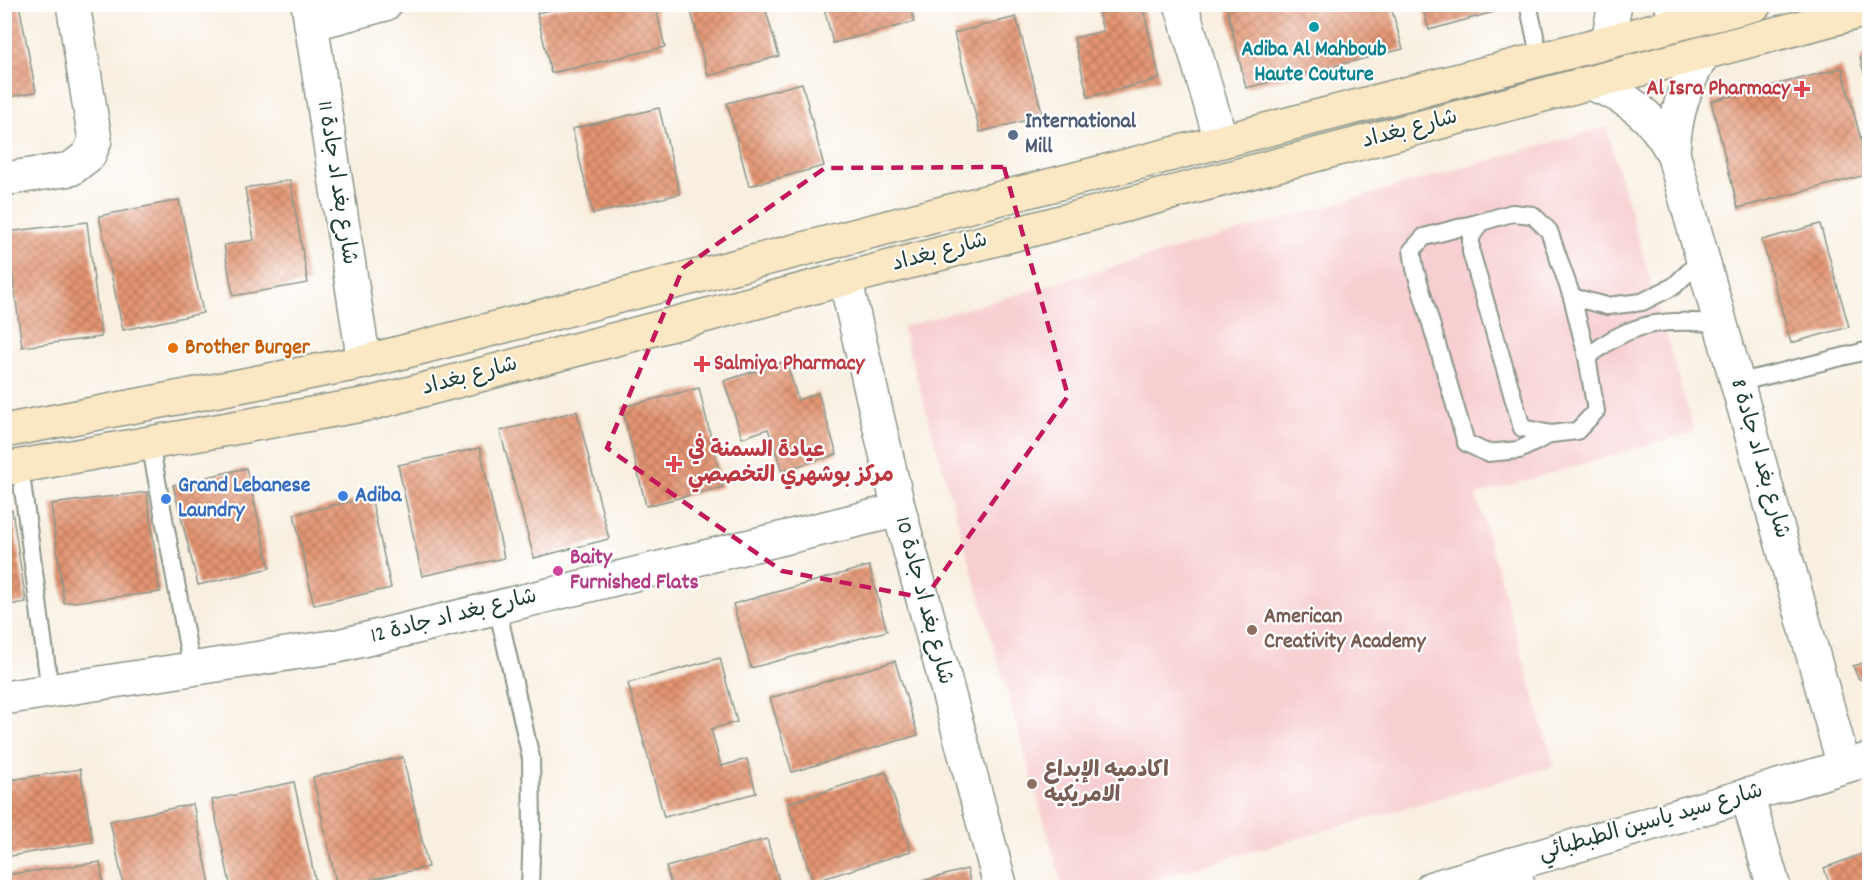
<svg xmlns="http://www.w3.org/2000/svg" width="1874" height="892" font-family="Dekko,'Playpen Sans Arabic',sans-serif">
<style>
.built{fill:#f7cfd0}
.building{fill:url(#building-cross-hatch)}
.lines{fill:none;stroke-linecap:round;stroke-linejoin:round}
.service-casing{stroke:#8c968a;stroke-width:20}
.minor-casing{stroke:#8c968a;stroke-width:36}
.tertiary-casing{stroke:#8c968a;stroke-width:36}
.secondary-casing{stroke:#8c968a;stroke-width:36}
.service{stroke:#fff;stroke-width:16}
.minor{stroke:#fff;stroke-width:33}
.tertiary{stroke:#fff;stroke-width:33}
.secondary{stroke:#fae7c3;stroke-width:33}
.marked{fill:none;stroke:#c2185b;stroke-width:4.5;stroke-dasharray:12 8;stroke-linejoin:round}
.culture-dot{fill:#0f9aa8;stroke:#fff;stroke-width:2}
.health-dot{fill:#e0444e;stroke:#fff;stroke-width:2}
.service-dot{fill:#5c6f8a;stroke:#fff;stroke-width:2}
.food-dot{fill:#e8710a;stroke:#fff;stroke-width:2}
.shop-dot{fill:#3f7fe0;stroke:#fff;stroke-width:2}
.hotel-dot{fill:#d1479c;stroke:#fff;stroke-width:2}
.education-dot{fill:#8d6e63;stroke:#fff;stroke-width:2}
.labels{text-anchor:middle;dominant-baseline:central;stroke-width:4.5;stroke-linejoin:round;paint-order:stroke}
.culture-label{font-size:22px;font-weight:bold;fill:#0d838f;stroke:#fff}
.health-label{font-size:22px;font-weight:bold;fill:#be3a42;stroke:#fff;text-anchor:start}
.service-label{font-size:22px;font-weight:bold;fill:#4e5e75;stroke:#fff;text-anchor:start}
.street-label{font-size:22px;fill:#1f3d34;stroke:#fff}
.food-label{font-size:22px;font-weight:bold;fill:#c56008;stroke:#fff;text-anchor:start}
.shop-label{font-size:22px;font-weight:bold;fill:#366cbe;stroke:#fff;text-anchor:start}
.hotel-label{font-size:22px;font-weight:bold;fill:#b23c85;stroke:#fff;text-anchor:start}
.education-label{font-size:22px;font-weight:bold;fill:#785e54;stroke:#fff;text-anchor:start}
</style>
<defs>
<pattern id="building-cross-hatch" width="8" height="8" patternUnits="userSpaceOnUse" patternTransform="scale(1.5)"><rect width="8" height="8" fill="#e49471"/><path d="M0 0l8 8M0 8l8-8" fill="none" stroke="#b87a5e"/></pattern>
</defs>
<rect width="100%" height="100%" fill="#fff"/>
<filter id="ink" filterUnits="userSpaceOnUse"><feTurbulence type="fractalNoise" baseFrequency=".0167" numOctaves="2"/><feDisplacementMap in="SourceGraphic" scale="12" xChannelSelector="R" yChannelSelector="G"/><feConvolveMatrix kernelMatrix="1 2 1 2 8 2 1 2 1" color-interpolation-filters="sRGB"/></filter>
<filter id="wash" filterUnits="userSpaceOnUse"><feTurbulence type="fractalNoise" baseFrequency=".008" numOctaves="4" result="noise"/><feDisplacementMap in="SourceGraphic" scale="24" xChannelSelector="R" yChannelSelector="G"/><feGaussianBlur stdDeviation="1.35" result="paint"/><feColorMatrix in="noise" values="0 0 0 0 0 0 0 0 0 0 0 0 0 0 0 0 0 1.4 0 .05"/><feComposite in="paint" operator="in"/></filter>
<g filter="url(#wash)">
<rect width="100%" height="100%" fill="#f8efe0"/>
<polygon class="built" points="1606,127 1694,432 1476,495 1554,766 1125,887 1063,887 902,327"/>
<g id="blocks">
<g class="building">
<polygon points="4,4 19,4 36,92 4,98"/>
<polygon points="575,4 655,4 665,47 551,73 537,13"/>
<polygon points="689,4 764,4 779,56 708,76"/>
<polygon points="823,4 910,4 914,22 833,43"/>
<polygon points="931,4 946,4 947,5 932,9"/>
<polygon points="1106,4 1142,4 1160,79 1088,97 1074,38 1103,31 1097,7"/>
<polygon points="1226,4 1390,4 1403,49 1246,88"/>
<polygon points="1422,4 1519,4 1519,5 1429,30"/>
<polygon points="1016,17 1043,116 980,132 954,33"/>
<polygon points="1870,55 1870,93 1869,93 1860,58"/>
<polygon points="1842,68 1870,174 1738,208 1711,101"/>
<polygon points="802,83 824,166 749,186 727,103"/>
<polygon points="659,108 680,194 593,214 572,129"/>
<polygon points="290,180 308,283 233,296 224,245 254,240 245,188"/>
<polygon points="179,200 203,313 123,330 99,216"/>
<polygon points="87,222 101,337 22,347 7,232"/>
<polygon points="1820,224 1849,327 1791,343 1762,240"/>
<polygon points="786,361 798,400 818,393 837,454 782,471 768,429 742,438 724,381"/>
<polygon points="699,388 723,487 646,506 622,407"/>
<polygon points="577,411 609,539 534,558 500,431"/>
<polygon points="480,448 504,558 422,576 398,465"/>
<polygon points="246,468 270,568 198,585 173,485"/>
<polygon points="147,492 160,592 64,603 51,504"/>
<polygon points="371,497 391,588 314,605 294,514"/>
<polygon points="12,510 26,602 4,606 4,511"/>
<polygon points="869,566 887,631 751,668 733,604"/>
<polygon points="720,658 737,722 711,729 721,766 747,759 756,793 664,817 628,683"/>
<polygon points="895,661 918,735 792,772 770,698"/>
<polygon points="1870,661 1870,684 1858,678 1853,666"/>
<polygon points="403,757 428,867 337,887 313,777"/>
<polygon points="80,769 93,842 4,857 4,781"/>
<polygon points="886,772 911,851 813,882 788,803"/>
<polygon points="294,782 317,888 231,888 212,800"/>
<polygon points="193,804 211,888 124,888 110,821"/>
<polygon points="767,839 781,888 672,888 666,867"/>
<polygon points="1870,851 1870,888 1831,888 1824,868"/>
<polygon points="100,862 104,888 4,888 4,875"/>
<polygon points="967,869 972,888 900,888 900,887"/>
</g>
</g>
</g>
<g filter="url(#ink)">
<use href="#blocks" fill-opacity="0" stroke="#8c968a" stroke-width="1.5"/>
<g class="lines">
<g class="service-casing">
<g id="service">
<polyline points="1531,4 1529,8 1540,59"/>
<polygon points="1512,213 1533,215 1549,231 1572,297 1587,357 1596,411 1577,431 1551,434 1522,428 1471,252 1471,237 1481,222"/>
<polyline points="1481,222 1424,237 1412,250 1415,269 1466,443 1487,453 1519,450 1551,434"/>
<polyline points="1572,297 1607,306 1642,302 1674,286 1703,258"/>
<path d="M1587,357c9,-6 18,-14 28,-19 32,-19 70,-18 106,-14"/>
<polyline points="1737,383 1870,350"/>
<polyline points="150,443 192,669"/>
<polyline points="20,467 50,691"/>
<polyline points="497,607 531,758 532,827 530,888"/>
</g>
</g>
<g class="minor-casing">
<g id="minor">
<polyline points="308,4 364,362"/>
<polyline points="1181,4 1221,140"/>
<polyline points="1671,4 1693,20"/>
<polyline points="311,24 385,4"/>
<polyline points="1608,41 1615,4"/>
<path d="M1589,83c40,14 63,32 84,70l171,613"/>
<path d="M1673,153c2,-38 11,-68 31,-100"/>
<polyline points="4,179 71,169 89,155 95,140 73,4"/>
<polyline points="845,278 899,510 1001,888"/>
<polyline points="4,698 338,646 899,510"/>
<polyline points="1747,795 1774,888"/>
<polyline points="1512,864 1519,888"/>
</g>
</g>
<g class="tertiary-casing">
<polyline id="tertiary" points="1432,888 1870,759"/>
</g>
<g class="secondary-casing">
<g id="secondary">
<polyline points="4,431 364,362 1755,4"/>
<polyline points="4,469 373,403 1870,9"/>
</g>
</g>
<use href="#service" class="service"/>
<use href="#minor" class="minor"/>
<use href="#tertiary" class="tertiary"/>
<use href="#secondary" class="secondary"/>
</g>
</g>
<path class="marked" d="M1004,167l64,229 -143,202 -143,-27 -175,-123 76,-180 142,-100z"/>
<circle class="culture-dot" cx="1314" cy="27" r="6"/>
<g class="health-dot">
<path d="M1799 80h6v6h6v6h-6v6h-6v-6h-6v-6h6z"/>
<path d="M699 355h6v6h6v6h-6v6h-6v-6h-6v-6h6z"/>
<path d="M671 455h6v6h6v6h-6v6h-6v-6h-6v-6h6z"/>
</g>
<circle class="service-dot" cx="1013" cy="135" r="6"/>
<circle class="food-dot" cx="173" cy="348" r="6"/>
<g class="shop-dot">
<circle cx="343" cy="496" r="6"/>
<circle cx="166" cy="499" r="6"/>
</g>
<circle class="hotel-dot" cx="558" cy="571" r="6"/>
<g class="education-dot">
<circle cx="1252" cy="630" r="6"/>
<circle cx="1032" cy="784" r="6"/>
</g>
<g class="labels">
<g class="culture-label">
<text x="1314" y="50">Adiba Al Mahboub<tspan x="1314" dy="25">Haute Couture</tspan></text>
</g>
<g class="health-label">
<text x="1790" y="89" text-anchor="end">Al Isra Pharmacy</text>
<text x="714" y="364">Salmiya Pharmacy</text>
<text x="688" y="451">عيادة السمنة في<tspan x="688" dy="25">مركز بوشهري التخصصي</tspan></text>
</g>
<g class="service-label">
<text x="1025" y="122">International<tspan x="1025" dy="25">Mill</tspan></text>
</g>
<g class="street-label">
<text transform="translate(1410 130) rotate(-15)">شارع بغداد</text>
<text transform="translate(336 183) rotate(81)">شارع بغد اد جادة 11</text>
<text transform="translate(940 253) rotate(-15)">شارع بغداد</text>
<text transform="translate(470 377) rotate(-15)">شارع بغداد</text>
<text transform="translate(1759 459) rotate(74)">شارع بغد اد جادة 8</text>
<text transform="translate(923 601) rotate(75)">شارع بغد اد جادة 10</text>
<text transform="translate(454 617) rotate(-14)">شارع بغد اد جادة 12</text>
<text transform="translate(1651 823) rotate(-16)">شارع سيد ياسين الطبطبائي</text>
</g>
<g class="food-label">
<text x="185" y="348">Brother Burger</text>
</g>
<g class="shop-label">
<text x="178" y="486">Grand Lebanese<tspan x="178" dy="25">Laundry</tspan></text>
<text x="355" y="496">Adiba</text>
</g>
<g class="hotel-label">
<text x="570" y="558">Baity<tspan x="570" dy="25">Furnished Flats</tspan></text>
</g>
<g class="education-label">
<text x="1264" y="617">American<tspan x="1264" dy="25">Creativity Academy</tspan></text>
<text x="1044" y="771">اكادميه الإبداع<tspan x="1044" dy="25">الامريكيه</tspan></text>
</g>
</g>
<rect width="1874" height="892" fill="none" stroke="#fff" stroke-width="24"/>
</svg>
